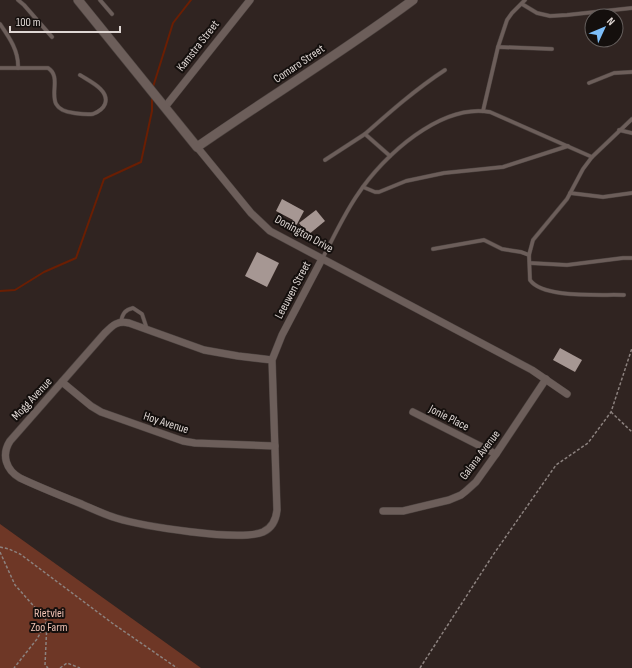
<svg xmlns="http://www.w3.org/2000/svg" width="632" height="668" font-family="'Sofia Sans Condensed',sans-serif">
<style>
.green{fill:#6e3726}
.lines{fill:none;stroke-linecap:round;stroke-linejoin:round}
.stream{stroke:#6a1e03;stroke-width:2}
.building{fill:#a69793}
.service-casing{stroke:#4b423f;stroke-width:4.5}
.minor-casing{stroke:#4b423f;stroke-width:8}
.tertiary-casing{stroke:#4b423f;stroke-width:10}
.path{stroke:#8c827f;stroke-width:1.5;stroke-dasharray:3 2;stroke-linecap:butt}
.service{stroke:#6c5e5a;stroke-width:3.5}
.minor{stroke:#6c5e5a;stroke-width:7}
.tertiary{stroke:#6c5e5a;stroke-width:9}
.labels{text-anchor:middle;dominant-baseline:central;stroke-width:4;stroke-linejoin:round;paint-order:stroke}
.street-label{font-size:12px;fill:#dfd7d4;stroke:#140f0d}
.park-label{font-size:12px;fill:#f0c2b4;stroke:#140f0d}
</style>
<rect width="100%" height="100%" fill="#302421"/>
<polygon class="green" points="0,524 201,668 0,668"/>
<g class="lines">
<g class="stream">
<polyline points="153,87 173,23 191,0"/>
<polyline points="0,291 15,290 44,272 76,258 104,179 141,162 152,111 152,98"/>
</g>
</g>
<g class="building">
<polygon points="282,199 304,211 295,228 289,226 293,220 276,211"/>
<polygon points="316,210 325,221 308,235 299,223"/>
<polygon points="257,252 279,263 267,287 245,276"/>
<polygon points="560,348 582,360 575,372 553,360"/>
</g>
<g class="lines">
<g class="service-casing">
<g id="service">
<polyline points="18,0 24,5 52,37"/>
<polyline points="100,0 112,14"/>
<polyline points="522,4 537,13 550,16 567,15 632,8"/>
<path d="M0,24c9,13 19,27 18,44"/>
<polyline points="498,47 552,49"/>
<path d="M0,68h48c18,11 -10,41 26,45 7,1 13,2 19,1 5,-2 10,-5 12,-10 5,-14 -16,-23 -25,-29"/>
<polyline points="589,83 614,73 632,72"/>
<polyline points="483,111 498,47 507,20 512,13 525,0"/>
<polyline points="619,130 632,133"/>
<path d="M390,156l-25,-22c26,-23 51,-45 80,-64"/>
<polyline points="325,160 365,134"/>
<polyline points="363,187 375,192 379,192 406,181 444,173 503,167 568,146"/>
<polyline points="570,193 603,197 632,193"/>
<polyline points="433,249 484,240 502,249 521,252 529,255"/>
<path d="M322,259c12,-22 22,-45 36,-65 25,-38 83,-91 132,-82l102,45"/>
<polyline points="530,263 567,265 623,258 632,258"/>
<path d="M624,295c-22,-1 -81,4 -94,-15l-1,-25 4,-15 34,-41 16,-30 9,-12 40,-38"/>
<path d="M121,321c2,-8 4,-11 12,-13l9,6 5,15"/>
</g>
</g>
<g class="minor-casing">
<g id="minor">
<polyline points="165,107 250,0"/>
<polyline points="197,147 251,213 270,231 532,370 567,394"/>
<path d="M272,360l-34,-4 -34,-6 -75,-27c-12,-3 -17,3 -25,11l-94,107c-9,14 -4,29 10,37 19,9 39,17 59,25 12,5 24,11 37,15 26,8 123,24 147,14 9,-4 13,-12 14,-22l-5,-150 10,-25 40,-76"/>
<polyline points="62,382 91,406 101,412 183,441 195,443 275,446"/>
<polyline points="413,412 496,454"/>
<polyline points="383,511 403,511 449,500 461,495 466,491 476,482 496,454 546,379"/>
</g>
</g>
<g class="tertiary-casing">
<path id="tertiary" d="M78,0l119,147c72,-50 146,-95 216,-147"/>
</g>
<g class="path">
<polyline points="611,412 632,432"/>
<polyline points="0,547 9,549 20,554 112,623 177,668"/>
<polyline points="0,552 15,585 47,621 37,639 14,668"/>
<polyline points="47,622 45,665 48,668"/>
<polyline points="60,668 67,663 80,668"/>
<polyline points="420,668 493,555 556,465 588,443 611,412 632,348"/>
</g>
<use href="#service" class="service"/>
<use href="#minor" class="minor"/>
<use href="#tertiary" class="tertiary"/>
</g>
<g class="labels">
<g class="street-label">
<text transform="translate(198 46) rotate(-52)">Kamstra Street</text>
<text transform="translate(299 64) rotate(-34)">Comaro Street</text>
<text transform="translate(304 234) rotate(29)">Donington Drive</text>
<text transform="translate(293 290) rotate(-62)">Leeuwen Street</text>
<text transform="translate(32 399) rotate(-47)">Mogg Avenue</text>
<text transform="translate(449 418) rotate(27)">Jonie Place</text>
<text transform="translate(166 423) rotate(18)">Hoy Avenue</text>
<text transform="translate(480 455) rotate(-53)">Galana Avenue</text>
</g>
<g class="park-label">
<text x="49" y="613">Rietvlei<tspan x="49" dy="14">Zoo Farm</tspan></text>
</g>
</g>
<g transform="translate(604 28) rotate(46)"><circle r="19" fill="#140f0d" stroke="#655f5d"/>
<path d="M0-3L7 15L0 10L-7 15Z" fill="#7dbef9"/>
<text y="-6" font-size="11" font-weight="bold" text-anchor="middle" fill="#dfd7d4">N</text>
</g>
<path d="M10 26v6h110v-6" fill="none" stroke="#dfd7d4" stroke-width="2"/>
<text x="16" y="26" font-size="12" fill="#dfd7d4" stroke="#140f0d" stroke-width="3" paint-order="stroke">100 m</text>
</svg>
